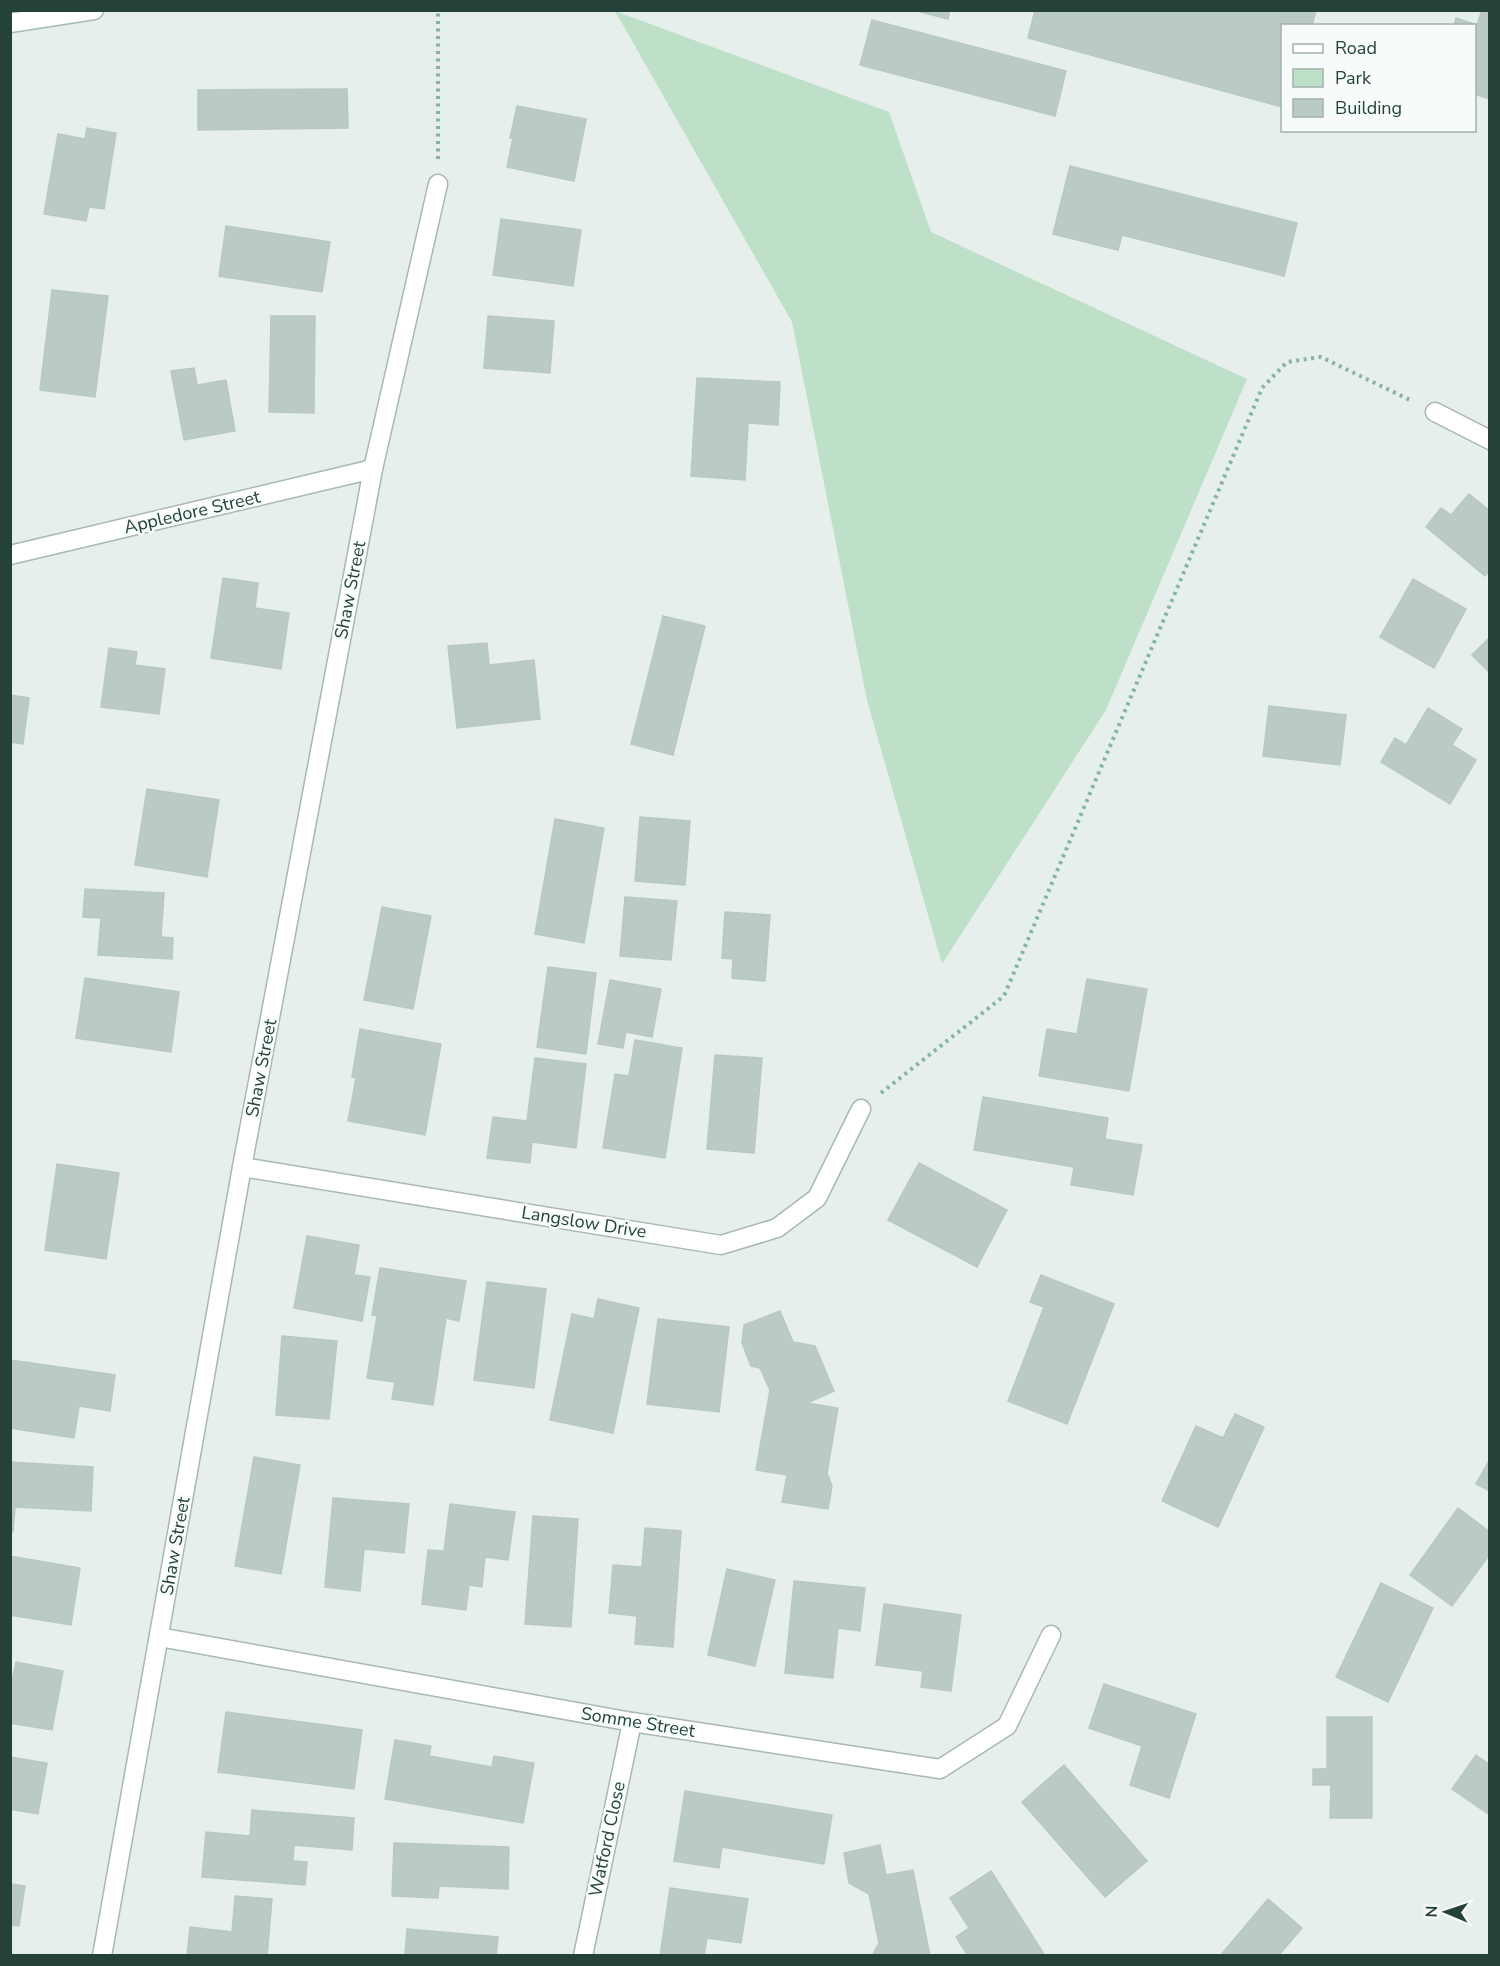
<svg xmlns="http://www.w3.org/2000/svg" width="1500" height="1966" font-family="'Nunito Sans',sans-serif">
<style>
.green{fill:#bfe0c8}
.building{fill:#bbcac4;stroke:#b8c9c2;stroke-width:1.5}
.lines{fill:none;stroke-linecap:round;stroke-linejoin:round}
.street-casing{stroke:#a8b8b2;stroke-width:21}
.secondary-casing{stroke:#a4bbb3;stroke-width:21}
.path{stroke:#86b3a5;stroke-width:4;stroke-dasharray:3 4.5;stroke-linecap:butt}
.street{stroke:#fff;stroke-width:18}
.secondary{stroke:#fff;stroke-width:18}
.labels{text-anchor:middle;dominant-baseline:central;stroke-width:5;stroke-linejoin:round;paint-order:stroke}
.street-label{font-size:18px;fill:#24423a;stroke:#f7fbf9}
</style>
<rect width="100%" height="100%" fill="#e6efeb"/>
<polygon class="green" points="615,11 889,112 931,232 1247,379 1106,710 942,964 867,700 792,322"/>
<g class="building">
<polygon points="913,10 950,10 948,19"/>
<polygon points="1035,10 1316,10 1312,26 1282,26 1282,107 1028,38"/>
<polygon points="1482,10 1490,10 1489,99 1474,94 1474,26 1454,26 1456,18 1477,25"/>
<polygon points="872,20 1066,71 1055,116 860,65"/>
<polygon points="347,89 348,128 198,130 198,90"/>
<polygon points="517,106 586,119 574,181 507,167 513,138 510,138"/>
<polygon points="87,128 116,133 104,209 89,207 86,221 44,214 58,134 85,139"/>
<polygon points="1070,166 1297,223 1284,276 1122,235 1118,250 1053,234"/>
<polygon points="501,219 581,230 573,286 493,275"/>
<polygon points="226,226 330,242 322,292 219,276"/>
<polygon points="52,290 108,296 95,397 40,390"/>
<polygon points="271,316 315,316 314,413 269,412"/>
<polygon points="488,316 554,321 550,373 484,368"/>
<polygon points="194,368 197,385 226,380 235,431 184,440 171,371"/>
<polygon points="697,378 780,382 778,425 748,423 745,480 691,476"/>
<polygon points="1469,494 1490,511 1490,570 1485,576 1426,527 1441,508 1451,515"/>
<polygon points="223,578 258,583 255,608 289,613 281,669 211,658"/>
<polygon points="1413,579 1466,609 1434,668 1380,637"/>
<polygon points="663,616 705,626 673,755 631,744"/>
<polygon points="1490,637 1490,673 1472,655"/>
<polygon points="487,643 489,665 534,660 540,719 457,728 448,646"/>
<polygon points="109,648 137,652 135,665 165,669 159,714 101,707"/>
<polygon points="10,695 29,698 23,744 10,742"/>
<polygon points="1269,706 1346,715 1340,765 1263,756"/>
<polygon points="1428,708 1462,729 1452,745 1476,760 1450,804 1381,762 1395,738 1406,745"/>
<polygon points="147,789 219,800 207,877 135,865"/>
<polygon points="640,817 690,821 685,885 635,881"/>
<polygon points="555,819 604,828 584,943 535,934"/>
<polygon points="85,889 164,893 161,937 173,938 172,959 98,955 101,918 83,917"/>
<polygon points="625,897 677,901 671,960 620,956"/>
<polygon points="382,907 431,916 413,1009 364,1000"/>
<polygon points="725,912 770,915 765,981 732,978 733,959 722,958"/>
<polygon points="548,967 596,973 586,1054 537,1047"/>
<polygon points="85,978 179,992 171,1052 76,1038"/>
<polygon points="1087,979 1147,989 1129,1091 1039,1076 1047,1029 1077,1034"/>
<polygon points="610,980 661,989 652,1037 626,1032 623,1048 598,1044"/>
<polygon points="360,1029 441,1044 425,1135 348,1121 356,1078 352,1077"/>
<polygon points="635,1040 682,1048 665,1158 603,1148 615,1074 629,1076"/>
<polygon points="715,1055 762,1058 754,1153 707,1149"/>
<polygon points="535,1058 586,1064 576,1148 532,1142 530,1163 487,1158 493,1117 527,1121"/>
<polygon points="983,1097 1108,1118 1105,1139 1142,1145 1133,1195 1071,1185 1074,1167 974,1150"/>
<polygon points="919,1163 1007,1210 977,1267 888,1220"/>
<polygon points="57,1164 119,1173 106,1259 45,1250"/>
<polygon points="307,1236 359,1245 354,1275 370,1277 362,1321 294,1308"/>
<polygon points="380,1268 466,1281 459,1321 446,1318 433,1405 392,1399 395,1382 367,1378 377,1316 372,1315"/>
<polygon points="1041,1275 1114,1304 1067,1424 1008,1401 1044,1307 1030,1302"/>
<polygon points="487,1282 546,1289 534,1388 474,1380"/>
<polygon points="598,1299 639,1308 613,1433 550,1420 572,1314 594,1319"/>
<polygon points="780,1311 793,1342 815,1346 834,1391 807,1403 838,1408 827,1473 832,1486 828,1509 782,1502 787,1475 756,1470 770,1390 760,1368 751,1366 742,1343 744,1325"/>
<polygon points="658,1319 729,1327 719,1412 647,1404"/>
<polygon points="282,1336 337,1341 329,1419 276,1415"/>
<polygon points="10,1360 115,1375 110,1411 79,1406 74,1438 10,1428"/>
<polygon points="1235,1414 1264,1427 1218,1527 1162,1501 1196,1426 1223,1438"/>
<polygon points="254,1457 300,1465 281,1574 235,1566"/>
<polygon points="1490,1459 1490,1491 1476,1484"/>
<polygon points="10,1462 93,1467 91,1511 15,1507 13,1532 10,1532"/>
<polygon points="333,1498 409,1504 404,1553 364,1549 360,1591 325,1587"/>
<polygon points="450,1504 515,1512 508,1560 485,1557 482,1587 469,1585 466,1610 422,1604 428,1550 444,1551"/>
<polygon points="1458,1508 1490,1532 1490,1554 1452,1606 1410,1575"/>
<polygon points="533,1516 578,1519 571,1627 525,1624"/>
<polygon points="645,1528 681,1531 673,1647 635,1644 637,1616 609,1613 613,1565 642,1567"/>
<polygon points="10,1556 80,1568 71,1625 10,1615"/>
<polygon points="727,1569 775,1580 755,1666 708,1655"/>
<polygon points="794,1581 865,1588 860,1631 838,1628 833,1678 785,1673"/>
<polygon points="1381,1583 1433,1608 1388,1702 1336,1677"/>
<polygon points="884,1604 961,1615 951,1691 921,1687 923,1671 876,1665"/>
<polygon points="16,1662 63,1671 52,1730 10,1723 10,1690"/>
<polygon points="1104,1684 1196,1714 1169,1798 1130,1785 1142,1746 1089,1728"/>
<polygon points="226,1712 362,1730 354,1789 218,1772"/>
<polygon points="1327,1717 1372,1717 1372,1818 1330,1818 1331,1785 1313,1785 1313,1769 1327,1769"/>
<polygon points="395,1740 431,1746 429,1756 492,1767 494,1756 534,1763 523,1823 385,1799"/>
<polygon points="1476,1755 1490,1765 1490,1815 1452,1789"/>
<polygon points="10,1757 47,1763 38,1814 10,1809"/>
<polygon points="1064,1765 1147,1861 1105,1897 1022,1802"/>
<polygon points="685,1791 832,1815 824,1864 722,1847 719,1868 674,1861"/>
<polygon points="252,1810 354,1818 352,1850 294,1845 293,1861 307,1862 305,1885 202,1877 206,1832 250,1836"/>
<polygon points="394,1843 509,1847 508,1889 439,1886 438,1898 392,1896"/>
<polygon points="880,1845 886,1875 913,1870 930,1956 872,1956 879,1943 869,1894 849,1883 844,1853"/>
<polygon points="991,1871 1044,1954 1041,1956 968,1956 956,1937 969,1928 950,1898"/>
<polygon points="10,1884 25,1886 19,1926 10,1925"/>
<polygon points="670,1888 748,1899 741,1943 707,1938 704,1956 660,1956"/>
<polygon points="235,1896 272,1899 267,1956 187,1956 190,1927 232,1932"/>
<polygon points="1268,1899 1302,1928 1278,1956 1220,1956"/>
<polygon points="407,1929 498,1937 496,1956 405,1956"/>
</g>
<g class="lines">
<g class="street-casing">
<g id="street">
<polyline points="1435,412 1490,440"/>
<polyline points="10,555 373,469"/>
<polyline points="242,1167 721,1245 777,1228 817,1198 861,1109"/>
<polyline points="159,1637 632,1722 940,1769 1007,1726 1051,1635"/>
<polyline points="102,1956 242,1167 373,469 438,184"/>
<polyline points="583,1956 632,1722"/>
</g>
</g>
<g class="secondary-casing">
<polyline id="secondary" points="10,23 94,10"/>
</g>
<g class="path">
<polyline points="438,159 438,10"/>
<polyline points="881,1093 1004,996 1262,388 1287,362 1321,357 1412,401"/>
</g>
<use href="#street" class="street"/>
<use href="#secondary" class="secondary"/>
</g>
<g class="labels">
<g class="street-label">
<text transform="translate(192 512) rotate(-13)">Appledore Street</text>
<text transform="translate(350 590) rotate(-79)">Shaw Street</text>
<text transform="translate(261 1068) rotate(-79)">Shaw Street</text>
<text transform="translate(584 1222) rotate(9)">Langslow Drive</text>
<text transform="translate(175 1546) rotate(-80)">Shaw Street</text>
<text transform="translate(638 1722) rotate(9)">Somme Street</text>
<text transform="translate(607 1839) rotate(-78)">Watford Close</text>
</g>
</g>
<rect width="1500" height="1966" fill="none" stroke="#24423a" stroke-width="24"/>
<rect x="1281" y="24" width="195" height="108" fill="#f7fbf9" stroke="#a3b1ad" stroke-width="1.5"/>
<rect x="1293" y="44" width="30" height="9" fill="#ffffff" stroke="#a3b1ad" stroke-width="1.5"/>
<text x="1335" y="54" font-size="18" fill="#24423a">Road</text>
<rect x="1293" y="69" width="30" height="18" fill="#bfe0c8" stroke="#a3b1ad" stroke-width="1.5"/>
<text x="1335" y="84" font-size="18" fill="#24423a">Park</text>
<rect x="1293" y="99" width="30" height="18" fill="#bbcac4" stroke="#a3b1ad" stroke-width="1.5"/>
<text x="1335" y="114" font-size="18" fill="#24423a">Building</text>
<g transform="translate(1446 1912) rotate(272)" stroke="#f7fbf9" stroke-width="4.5" paint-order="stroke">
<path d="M0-4.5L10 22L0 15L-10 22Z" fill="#24423a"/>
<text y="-9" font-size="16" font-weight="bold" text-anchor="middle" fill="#24423a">N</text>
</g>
</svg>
